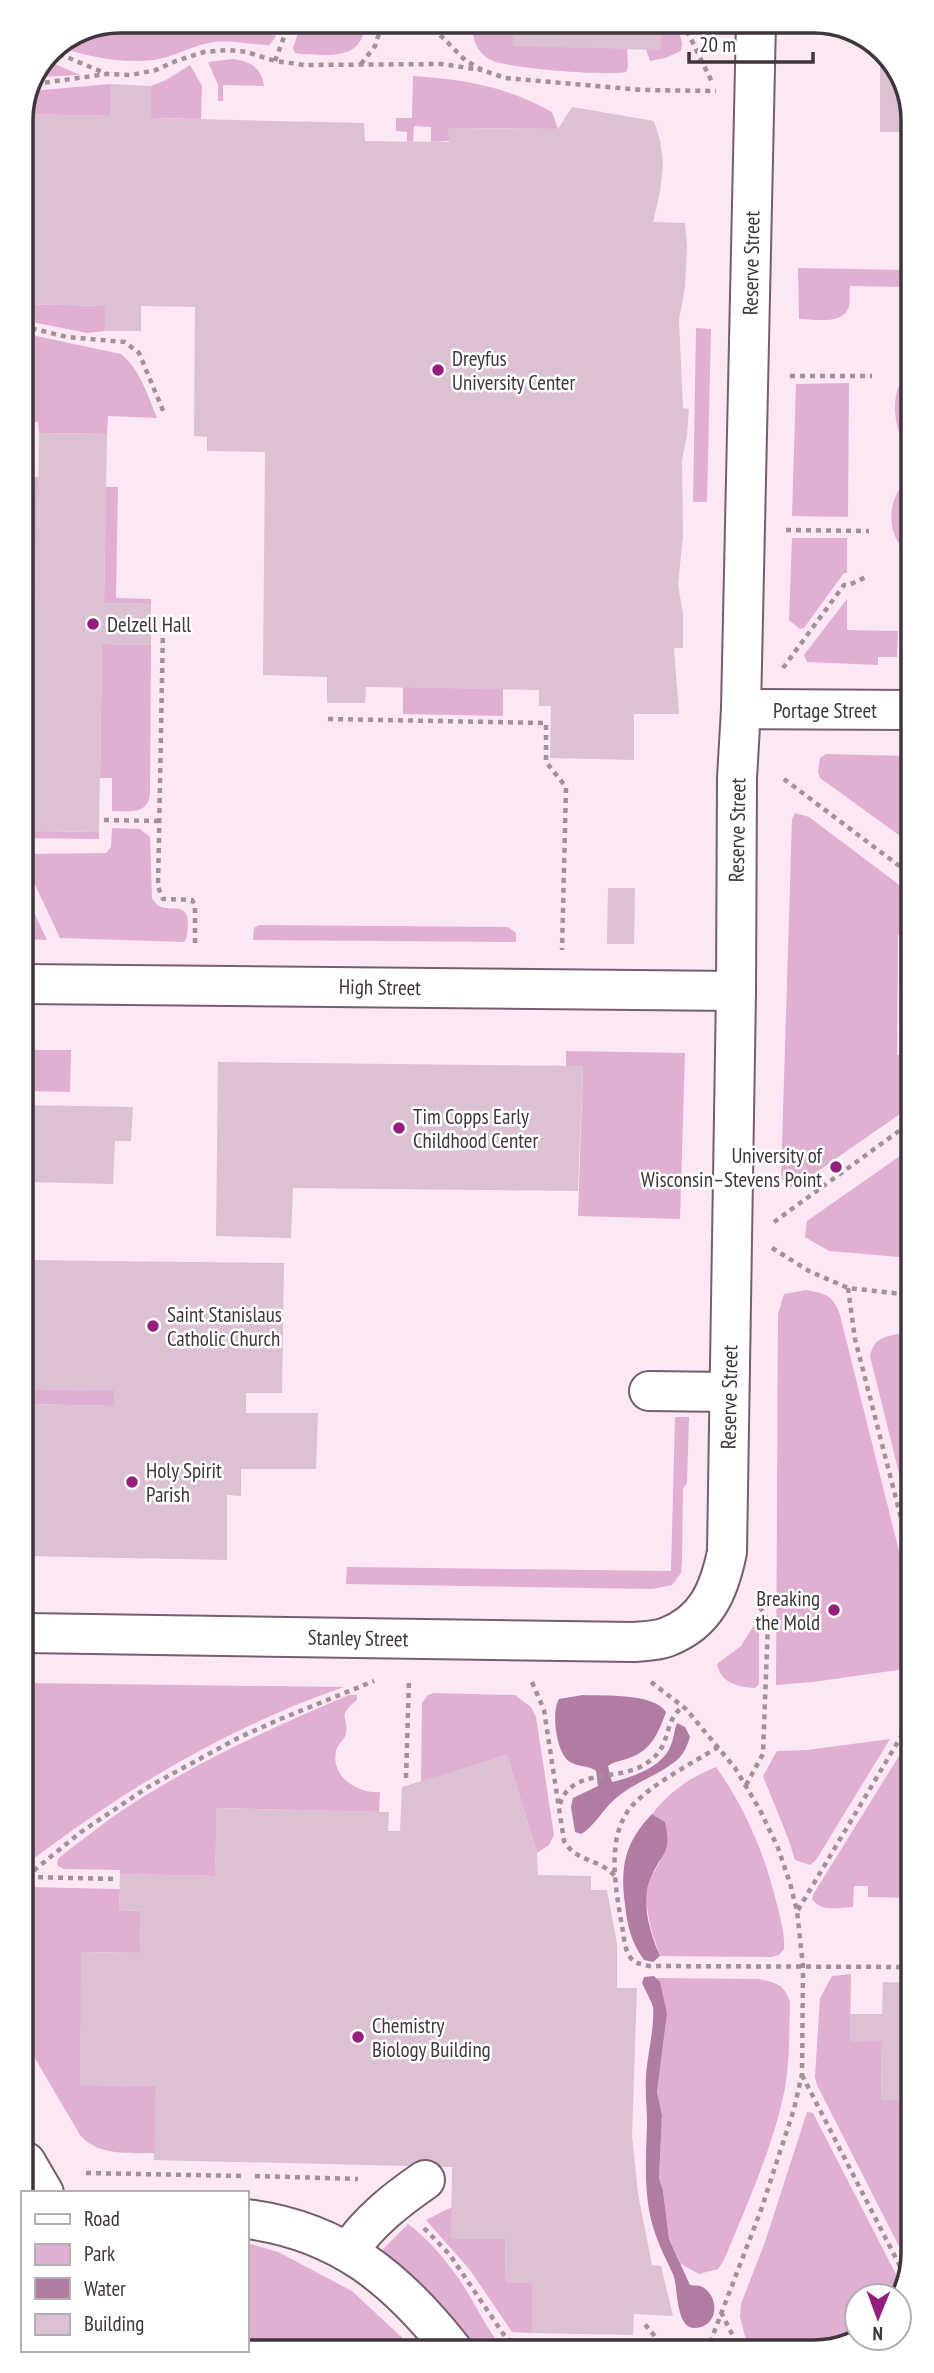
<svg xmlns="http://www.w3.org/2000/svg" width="934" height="2373" font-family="'PT Sans Narrow',sans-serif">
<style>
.green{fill:#e1afd2}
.water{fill:#b17ba2}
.building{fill:#dbc1d3}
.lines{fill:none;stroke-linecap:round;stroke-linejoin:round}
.minor-casing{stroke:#755f6e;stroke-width:42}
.path{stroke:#a1919c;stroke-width:4.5;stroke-dasharray:5 5;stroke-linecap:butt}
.minor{stroke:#fff;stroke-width:38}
.poi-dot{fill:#931e7c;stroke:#fff;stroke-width:2.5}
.labels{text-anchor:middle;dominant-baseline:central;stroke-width:5;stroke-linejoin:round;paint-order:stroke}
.street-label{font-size:21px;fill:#3f353c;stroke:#fff}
.poi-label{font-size:21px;fill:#3f353c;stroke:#fff;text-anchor:start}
.rim{fill:none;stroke:#3f353c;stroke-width:3.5}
</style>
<rect width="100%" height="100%" fill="#fce7f5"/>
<g class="green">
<path d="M120,21h160l-5,17 -6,7c-18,0 -35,-5 -54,-3 -20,2 -37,13 -56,17 -30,6 -73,-2 -101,-13z"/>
<path d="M302,21h64c-3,28 -16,34 -43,34 -9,-1 -19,0 -28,-2l-2,-5z"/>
<path d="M472,21h42l113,28 1,18 -2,5c-21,4 -120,-3 -137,-13 -14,-9 -17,-22 -17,-38z"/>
<polygon points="661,21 677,21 682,43 681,51 665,58 650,61 646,49 660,50"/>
<path d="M233,59c17,2 29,9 31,27l-41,-1v16h-5v-16l-10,-23z"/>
<polygon points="46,60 80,75 38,77"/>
<polygon points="190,65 202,86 201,119 151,118 151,86 166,80"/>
<path d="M413,76c50,3 95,11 139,36l6,17 -109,-1v13l-18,1v-15l-17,-1 -1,16 -6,-1v-9l-11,-1v-13h16z"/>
<polygon points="110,84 110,116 21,114 31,91"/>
<path d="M798,268l110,2v17l-58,-1c-1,7 1,17 -2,23 -7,16 -35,10 -49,10z"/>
<polygon points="22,304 105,306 105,331 87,333 22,320"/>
<polygon points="696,328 711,329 707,502 693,502"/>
<path d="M22,333l99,21c19,15 27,42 36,64l-49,-2 -1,18 -68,-1 -1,-11h-16z"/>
<path d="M909,373v66l-10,-7c-6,-18 -7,-47 10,-59z"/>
<polygon points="849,383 848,517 792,516 796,384"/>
<polygon points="22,476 38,477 36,595 22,594"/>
<path d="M909,481v71c-24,-12 -23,-59 0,-71z"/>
<polygon points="106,487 118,487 116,598 151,599 151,604 104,603"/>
<polygon points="792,538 847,538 847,573 844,573 804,628 800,629 789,620"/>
<polygon points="847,599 847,630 898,631 897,657 878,657 878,665 807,662 804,655"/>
<path d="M102,644l49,1 -1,150c-3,20 -21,16 -38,16v-33h-12z"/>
<polygon points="22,671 34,671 32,790 23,790"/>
<polygon points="403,687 503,689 503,716 403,714"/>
<polygon points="826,754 909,756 910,843 820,778 818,772 820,758"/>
<polygon points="32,803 32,831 99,832 99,839 26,838 26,804"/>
<polygon points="795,813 809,817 910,893 910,935 898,935 897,1055 910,1056 910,1107 798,1185 790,1187 781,1178 792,819"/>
<path d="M112,828l28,1 10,8 2,61c11,22 37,-3 36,27 -1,8 0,11 -4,17l-124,-4 -30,-64 -4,-20 80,-1 5,-6z"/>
<polygon points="23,889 47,940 23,939"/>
<polygon points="259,925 508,927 516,933 516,942 253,940 254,928"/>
<polygon points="23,1050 71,1050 70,1092 23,1091"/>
<polygon points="566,1051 685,1053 680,1219 578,1216 583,1067 566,1067"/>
<polygon points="910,1149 911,1258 829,1251 805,1237 807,1221"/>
<path d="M806,1290c20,4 27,5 34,25l71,284 1,69 -99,14 -37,3 2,-371 6,-20z"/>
<path d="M899,1334l12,1v187l-41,-166c4,-17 12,-19 29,-22z"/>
<polygon points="24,1389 114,1390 114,1406 24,1404"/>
<polygon points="675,1417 689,1417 687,1483 683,1489 682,1561 681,1573 672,1585 653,1589 346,1584 347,1567 671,1571"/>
<path d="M755,1624l4,6v54l-4,4c-18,-1 -34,-5 -38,-24l24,-18z"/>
<path d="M25,1683l319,4c-116,40 -219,102 -316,176h-3z"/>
<polygon points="434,1693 515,1695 531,1707 536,1717 554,1835 549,1845 537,1853 507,1755 421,1782 422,1703 428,1695"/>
<path d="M349,1695h8v5c-21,17 -8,15 -11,34 -1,5 -7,9 -9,14 -9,27 20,46 43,44l-1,20 -162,-4 -2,68 -95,-2v-4l-57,-1 -6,-4 1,-6 3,-3c20,-15 40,-31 60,-45 71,-47 150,-83 228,-116z"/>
<path d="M912,1735v163l-44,-1v-11h-14l-1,21c-14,1 -33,5 -41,-8l2,-6z"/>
<polygon points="890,1739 816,1860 810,1865 795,1860 788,1838 763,1776 777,1751 807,1750"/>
<path d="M716,1767c29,41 48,85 60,134 4,16 9,32 8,48l-5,6 -8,2 -111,-1 -9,-27 -6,-32 5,-19 10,-16 5,-40 -13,-8c18,-23 37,-36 64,-47z"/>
<path d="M25,1887l95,2 -1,21 22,1 -1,42 -58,-1 -2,133 76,1 -1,67c-26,0 -57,3 -75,-18l-54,-92z"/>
<polygon points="851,1974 850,2041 882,2041 881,2099 913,2100 913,2253 909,2266 817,2085 815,2077 820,1998 832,1976"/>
<path d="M656,1978l103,1c18,4 25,5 31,23 -1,28 0,58 -5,86 -12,60 -38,116 -61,172l-6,9 -19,5 -18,-10 -12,-25 -6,-48 -4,-13 3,-63 -5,-23 10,-78z"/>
<polygon points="807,2112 813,2113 902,2286 899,2296 857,2296 858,2338 845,2347 748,2348 740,2317 741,2304 765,2242"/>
<polygon points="452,2207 452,2238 505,2239 506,2283 532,2283 532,2333 512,2332 470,2270 426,2220"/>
<path d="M408,2224c24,18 46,45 61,71 9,15 16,29 26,43h-26l-27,-33 -60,-55z"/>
<polygon points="247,2243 278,2252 352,2291 409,2344 387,2350 263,2351 247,2340"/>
</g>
<g class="water">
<path d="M583,1695c21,1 71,-2 83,17 -7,20 -15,39 -37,46 -7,3 -14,3 -21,8l4,16c21,-5 51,-15 59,-37 3,-7 3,-15 6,-22l8,4 5,10c-3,9 -6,17 -13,23 -19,16 -43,22 -62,39 -12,10 -21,28 -34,35l-6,-2 -4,-25 2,-9 25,-12 -2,-15c-8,-6 -18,-4 -26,-9 -14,-9 -19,-50 -11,-63z"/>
<path d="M652,1814l13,8c7,32 -3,30 -14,55 -11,24 -1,56 9,79l-7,6 -9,-2c-13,-18 -17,-35 -19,-56 -5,-38 0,-62 27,-90z"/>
<path d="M654,1976l6,6 7,32 -10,78 5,23 -3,63 4,13 6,48 21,46c3,1 7,0 10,1 18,7 20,35 1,41 -27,9 -22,-39 -28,-53 -7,-15 -14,-28 -19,-44 -11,-34 -8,-71 -7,-106 0,-16 -2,-32 -1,-48 1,-18 9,-52 7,-69 -2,-7 -8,-17 -11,-24l2,-6z"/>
</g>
<g class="building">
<polygon points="514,21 661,21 660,50 513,46"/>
<polygon points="880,65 891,65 908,89 908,132 880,132"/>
<polygon points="110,84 151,86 151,118 364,123 365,141 449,142 448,128 558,129 572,107 654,121 660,140 663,163 660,192 653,222 685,223 687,246 685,287 679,320 683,408 689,409 687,435 682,460 683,535 678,585 683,614 683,648 674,648 679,714 634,714 634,760 550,758 551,706 539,706 539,690 366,687 365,703 327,703 327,677 263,675 265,452 207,451 207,437 194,436 195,307 141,306 141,331 105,331 105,306 22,304 21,114 110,116"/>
<polygon points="39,433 107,434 104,603 151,604 151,645 102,644 99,832 32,831 34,671 22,671 22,594 36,595"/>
<polygon points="608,888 635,888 634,944 607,944"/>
<polygon points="218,1062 583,1066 578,1191 293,1188 291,1238 216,1236"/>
<polygon points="23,1105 133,1107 131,1141 115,1141 113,1184 24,1182"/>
<polygon points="24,1260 284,1263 282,1393 246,1393 246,1413 318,1413 316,1469 241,1469 241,1496 227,1495 227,1560 24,1556 24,1404 114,1406 114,1390 24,1389"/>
<polygon points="507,1755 537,1853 538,1875 591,1876 591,1890 607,1890 617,1944 617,1988 637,1988 632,2135 638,2194 652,2265 661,2266 673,2316 634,2314 633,2335 532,2333 532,2283 506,2283 505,2239 451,2239 452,2167 154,2160 156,2086 80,2085 81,1952 140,1953 141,1911 119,1910 120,1874 215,1876 216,1808 389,1812 388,1831 400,1831 402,1787"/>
<polygon points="883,1982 912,1983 913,2100 881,2100 882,2041 850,2042 850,2014 882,2014"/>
</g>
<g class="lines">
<g class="minor-casing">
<g id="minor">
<polyline points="741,709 909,710"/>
<polyline points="23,984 736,991"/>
<polyline points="649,1391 729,1392"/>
<path d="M25,1633l609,9c11,-1 23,-1 33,-5 39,-15 52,-46 60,-85l9,-561 1,-213 4,-69 15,-688"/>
<polyline points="26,2162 44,2193"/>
<path d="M247,2219c92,12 149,59 205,130"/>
<path d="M349,2251c19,-29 47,-51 76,-71"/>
<polyline points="168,2350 169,2351"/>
</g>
</g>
<g class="path">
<polyline points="426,21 465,60 482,70 505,78 642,90 716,91"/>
<polyline points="685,21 688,33 712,82"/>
<polyline points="50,50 107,74"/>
<polyline points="275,61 290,21"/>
<polyline points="361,64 375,46 383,21"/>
<polyline points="35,84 107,74 131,75 156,70 176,61 204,52 227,50 247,52 275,61 304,65 441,64 482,70"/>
<polyline points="22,326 67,337 125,342 139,353 164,413"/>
<polyline points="790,376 872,376"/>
<polyline points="22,437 25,431"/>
<polyline points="786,530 869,531"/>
<polyline points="163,628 158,887 163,899 192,900 195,905 195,945"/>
<polyline points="783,668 844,585 849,585 868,576"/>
<polyline points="903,670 904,577"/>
<polyline points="328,719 546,723 546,762 566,787 562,950"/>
<polyline points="784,779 910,874"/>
<polyline points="104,820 160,821"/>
<polyline points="774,1222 910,1123"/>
<polyline points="772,1248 809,1271 848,1288 911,1295"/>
<polyline points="848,1288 855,1339 911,1557"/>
<path d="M532,1682l12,28 20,131c12,21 34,17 51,35"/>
<polyline points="651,1682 686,1709 735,1768 760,1810 778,1848 790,1883 797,1911 803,1966 802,2074 794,2109 761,2210 708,2348"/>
<path d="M718,1747c-25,16 -77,42 -92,67 -19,31 -10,77 -4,112 2,10 2,22 8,31 5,7 11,7 19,9l263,1"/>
<polyline points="406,1778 409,1680"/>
<polyline points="746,1785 763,1754 768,1621 757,1602"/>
<path d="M560,1804c10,-34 54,-24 80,-37 35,-18 20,-41 42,-60"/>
<polyline points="26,1877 81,1832 148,1787 238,1738 278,1720 374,1681"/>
<polyline points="28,1877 118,1879"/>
<polyline points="798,1910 912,1718"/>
<polyline points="802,2075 905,2276"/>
<polyline points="86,2173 243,2176"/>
<polyline points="255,2176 358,2179"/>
<polyline points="424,2228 450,2255 506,2338 521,2347"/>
<polyline points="721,2312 739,2348"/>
<polyline points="658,2340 679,2348"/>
<polyline points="491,2346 583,2349"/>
<polyline points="635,2348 645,2347 658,2340 643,2322"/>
</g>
<use href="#minor" class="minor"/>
</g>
<g class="poi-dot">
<circle cx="438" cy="370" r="7"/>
<circle cx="93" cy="624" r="7"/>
<circle cx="399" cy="1128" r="7"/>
<circle cx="836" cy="1167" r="7"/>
<circle cx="153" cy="1326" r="7"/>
<circle cx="132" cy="1482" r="7"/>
<circle cx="834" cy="1610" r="7"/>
<circle cx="358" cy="2037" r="7"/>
</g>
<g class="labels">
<g class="street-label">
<text transform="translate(751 263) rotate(-89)">Reserve Street</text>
<text x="825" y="710">Portage Street</text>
<text transform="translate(737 830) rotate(-89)">Reserve Street</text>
<text transform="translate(380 987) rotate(1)">High Street</text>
<text transform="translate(729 1397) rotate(-89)">Reserve Street</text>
<text transform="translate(358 1638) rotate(1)">Stanley Street</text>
</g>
<g class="poi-label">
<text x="452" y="358">Dreyfus<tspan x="452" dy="24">University Center</tspan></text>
<text x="107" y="624">Delzell Hall</text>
<text x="413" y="1116">Tim Copps Early<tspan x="413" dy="24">Childhood Center</tspan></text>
<text x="822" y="1155" text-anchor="end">University of<tspan x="822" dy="24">Wisconsin–Stevens Point</tspan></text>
<text x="167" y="1314">Saint Stanislaus<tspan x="167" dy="24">Catholic Church</tspan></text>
<text x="146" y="1470">Holy Spirit<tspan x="146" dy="24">Parish</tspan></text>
<text x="820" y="1598" text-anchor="end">Breaking<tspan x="820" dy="24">the Mold</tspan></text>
<text x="372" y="2025">Chemistry<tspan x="372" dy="24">Biology Building</tspan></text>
</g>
</g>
<path d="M0 0H934V2373H0ZM120 33H814A87 87 0 0 1 901 120V2253A87 87 0 0 1 814 2340H120A87 87 0 0 1 33 2253V120A87 87 0 0 1 120 33Z" fill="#fff" fill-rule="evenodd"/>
<path class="rim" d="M120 33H814A87 87 0 0 1 901 120V2253A87 87 0 0 1 814 2340H120A87 87 0 0 1 33 2253V120A87 87 0 0 1 120 33Z"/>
<rect x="21" y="2191" width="228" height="161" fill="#ffffff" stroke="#b2aeb1" stroke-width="2"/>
<rect x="35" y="2214" width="35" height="10" fill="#ffffff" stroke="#b2aeb1" stroke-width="2"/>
<text x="84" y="2226" font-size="21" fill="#3f353c">Road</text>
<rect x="35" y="2244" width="35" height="21" fill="#e1afd2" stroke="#b2aeb1" stroke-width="2"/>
<text x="84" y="2261" font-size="21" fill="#3f353c">Park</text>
<rect x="35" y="2278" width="35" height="21" fill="#b17ba2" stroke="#b2aeb1" stroke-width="2"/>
<text x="84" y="2296" font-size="21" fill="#3f353c">Water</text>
<rect x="35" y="2314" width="35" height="21" fill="#dbc1d3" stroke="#b2aeb1" stroke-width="2"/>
<text x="84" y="2331" font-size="21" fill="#3f353c">Building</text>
<g transform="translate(878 2317) rotate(181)"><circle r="33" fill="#ffffff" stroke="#b2aeb1" stroke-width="2"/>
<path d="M0-5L12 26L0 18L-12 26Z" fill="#931e7c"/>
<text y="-10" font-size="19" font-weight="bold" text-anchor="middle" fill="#3f353c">N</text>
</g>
<path d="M689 52v10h124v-10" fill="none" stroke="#3f353c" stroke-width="3.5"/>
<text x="699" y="52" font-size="21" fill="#3f353c" stroke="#ffffff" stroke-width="5" paint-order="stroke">20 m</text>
</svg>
